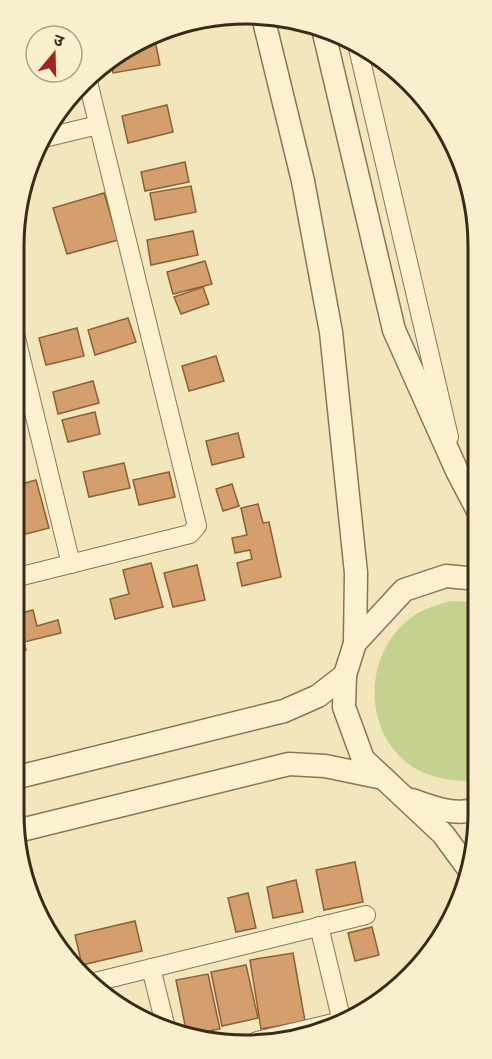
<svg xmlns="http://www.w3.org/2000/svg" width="492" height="1059" font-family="'Noto Serif','Noto Sans Devanagari',serif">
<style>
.green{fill:#c5d18f}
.building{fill:#d49f6d;stroke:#8d5f37;stroke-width:1.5}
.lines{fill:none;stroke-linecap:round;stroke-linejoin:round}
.minor-casing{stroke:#8b7554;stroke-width:20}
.tertiary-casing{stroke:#8b7554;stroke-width:25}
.minor{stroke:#fcf2d0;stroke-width:18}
.tertiary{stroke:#fcf2d0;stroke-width:22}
.rim{fill:none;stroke:#392b1a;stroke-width:3}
</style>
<rect width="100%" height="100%" fill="#f2e6bc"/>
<path class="green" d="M450,601l28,1v180c-21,-1 -42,-2 -62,-13 -55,-33 -54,-116 -4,-152 10,-8 26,-12 38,-16z"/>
<g class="building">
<polygon points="154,35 160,65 113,73 111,62"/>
<polygon points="167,105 173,132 128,143 122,116"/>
<polygon points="185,162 189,182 145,191 141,172"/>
<polygon points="191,186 196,212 155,220 150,193"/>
<polygon points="104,193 118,240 67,254 53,208"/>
<polygon points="193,231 198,255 151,265 147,240"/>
<polygon points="205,261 212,284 173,294 167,272"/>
<polygon points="203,287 209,304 181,314 174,297"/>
<polygon points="128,318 136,342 95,355 88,330"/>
<polygon points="77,328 84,356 46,365 39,338"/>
<polygon points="216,356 224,381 189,391 182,366"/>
<polygon points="93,381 99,403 58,414 53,392"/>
<polygon points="95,412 100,434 68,442 62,420"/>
<polygon points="238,433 244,457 212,465 206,441"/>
<polygon points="124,463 130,488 89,497 83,472"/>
<polygon points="169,472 175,497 139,505 133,480"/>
<polygon points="36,480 49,528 14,537 14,486"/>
<polygon points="232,484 239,506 223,511 216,489"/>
<polygon points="258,504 263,523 269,522 281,577 242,586 237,563 252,559 250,550 235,553 232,538 247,535 241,508"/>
<polygon points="151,563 163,607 115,619 110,599 129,594 123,570"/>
<polygon points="197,565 205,600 173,607 164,573"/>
<polygon points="33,610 37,626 58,620 61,633 24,642 26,650 14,653 14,615"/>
<polygon points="355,862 363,902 324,910 316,870"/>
<polygon points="296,880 303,912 273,918 267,887"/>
<polygon points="248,893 256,928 236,932 228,898"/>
<polygon points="135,921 142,951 82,965 75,935"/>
<polygon points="372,927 379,955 355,961 348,933"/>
<polygon points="293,953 305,1021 261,1029 250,960"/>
<polygon points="246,965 258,1018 222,1026 211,972"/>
<polygon points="208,974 220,1029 187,1035 176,980"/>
</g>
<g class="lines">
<g class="minor-casing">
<g id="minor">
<polyline points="357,44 449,437"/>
<polyline points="44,138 98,125"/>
<polyline points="14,330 71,564"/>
<polyline points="14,578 190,534 197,526 87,78"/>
<polyline points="319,926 342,1022"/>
<polyline points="151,968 166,1028"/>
<polyline points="91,983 366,915"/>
<polyline points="257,1041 342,1021"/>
</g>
</g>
<g class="tertiary-casing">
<g id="tertiary">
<polyline points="263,17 303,181 331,332 356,573 355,643"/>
<polyline points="323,29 394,330 457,471 477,509"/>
<polyline points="14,778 284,711 318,696 345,675"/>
<path d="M412,800c22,8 43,16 66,9"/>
<polyline points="17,831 289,764 325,766 383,778"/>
<polyline points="468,868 443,834 363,759 344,707 345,675 355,643 404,590 446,576 478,579"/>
</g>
</g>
<use href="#minor" class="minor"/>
<use href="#tertiary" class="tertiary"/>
</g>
<path d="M0 0H492V1059H0ZM246 24H246A222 222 0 0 1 468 246V813A222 222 0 0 1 246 1035H246A222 222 0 0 1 24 813V246A222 222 0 0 1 246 24Z" fill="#f9efcc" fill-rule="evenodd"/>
<path class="rim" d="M246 24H246A222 222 0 0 1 468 246V813A222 222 0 0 1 246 1035H246A222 222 0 0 1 24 813V246A222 222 0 0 1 246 24Z"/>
<g transform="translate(54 54) rotate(19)"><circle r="28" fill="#f9efcc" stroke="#aca185" stroke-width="1.5"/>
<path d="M0-4.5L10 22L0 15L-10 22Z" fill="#a0261d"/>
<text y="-9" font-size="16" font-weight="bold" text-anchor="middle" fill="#392b1a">उ</text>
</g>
</svg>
